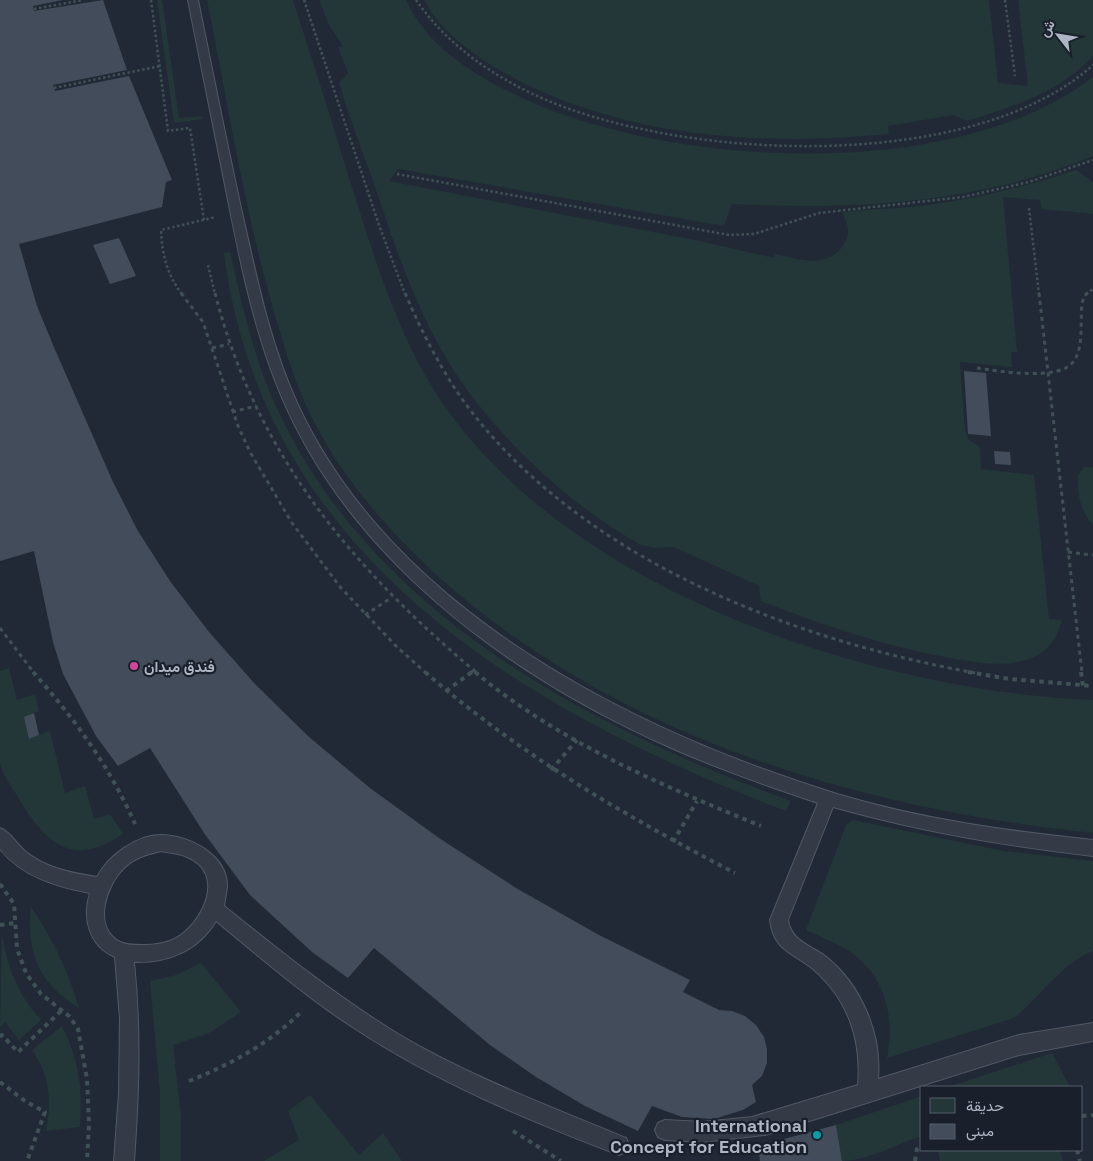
<svg xmlns="http://www.w3.org/2000/svg" width="1093" height="1161" font-family="'Space Grotesk',Vazirmatn,sans-serif">
<style>
.green{fill:#233638}
.building{fill:#424c5b}
.lines{fill:none;stroke-linecap:round;stroke-linejoin:round}
.service-casing{stroke:#515964;stroke-width:2}
.path-far2{stroke:#405155;stroke-width:2.5;stroke-dasharray:2.5 2.5;stroke-linecap:butt}
.path-far1{stroke:#405155;stroke-width:3;stroke-dasharray:4 4;stroke-linecap:butt}
.path{stroke:#405155;stroke-width:4;stroke-dasharray:4.5 4.5;stroke-linecap:butt}
.service{fill:#343b47;fill-rule:evenodd}
.hotel-dot{fill:#d1479c;stroke:#19202b;stroke-width:2}
.culture-dot{fill:#0f9aa8;stroke:#19202b;stroke-width:2}
.labels{text-anchor:middle;dominant-baseline:central;stroke-width:4.5;stroke-linejoin:round;paint-order:stroke}
.poi-label{font-size:15px;font-weight:bold;fill:#aeb6c3;stroke:#19202b;text-anchor:start}
.near-poi-label{font-size:18px;font-weight:bold;fill:#aeb6c3;stroke:#19202b;text-anchor:end}
</style>
<rect width="100%" height="100%" fill="#212936"/>
<g class="green">
<polygon points="157,0 162,0 179,118 202,116 203,119 174,123"/>
<path d="M207,0h86c18,56 36,112 53,168 21,67 41,135 74,198 116,216 442,324 673,334v133c-233,-24 -475,-96 -653,-255 -52,-47 -99,-101 -130,-164 -16,-33 -26,-68 -36,-102 -30,-103 -46,-208 -67,-312z"/>
<path d="M319,0h87c20,44 64,73 106,93 151,75 441,92 581,-16v79c-114,48 -239,54 -361,48l-8,22 -326,-57 -9,12 306,59 79,18 1,-4c23,5 51,15 67,-7 9,-13 7,-20 1,-33l2,-2c22,-3 44,-3 66,-5 56,-6 111,-19 165,-37l17,12v32l-52,-5 -1,-9 -37,-3 14,155h-6l1,15 -52,-5 5,69 4,9 11,7 1,22 53,6 15,144 13,1c-5,20 -16,34 -36,40 -25,8 -51,2 -76,-2 -65,-12 -128,-33 -189,-57l-2,-15 -85,-39 -17,1 -16,-3c-70,-39 -140,-104 -185,-171 -37,-56 -60,-124 -81,-187 -12,-35 -26,-69 -36,-104l9,-10 -10,-26 5,-1 -14,-21z"/>
<path d="M424,0h565l9,83 30,3 -10,-86h75v56c-32,36 -81,51 -126,65l-13,-6 -66,11 1,8c-130,13 -276,3 -391,-65 -29,-17 -58,-39 -74,-69z"/>
<path d="M230,252c13,55 25,112 50,163 98,202 309,312 511,386l-5,10c-261,-100 -524,-254 -562,-558z"/>
<path d="M1084,467h9v58c-13,-14 -16,-32 -15,-50z"/>
<path d="M9,668l8,32 18,-6 4,17 -15,6 5,21 21,-7 15,62 20,-7 9,33 16,-5 13,20c-51,35 -78,9 -105,-37 -6,-10 -16,-22 -18,-34 0,-25 0,-65 0,-92z"/>
<path d="M853,820l151,31 89,10v90c-34,14 -51,45 -79,67l-127,40c9,-42 -3,-87 -43,-110 -12,-7 -26,-12 -38,-18l40,-105z"/>
<path d="M31,907c22,32 37,64 48,101 -40,-25 -53,-54 -48,-101z"/>
<path d="M2,934c5,33 16,61 39,86l-22,20 -14,-18 -5,5z"/>
<polygon points="201,963 241,1012 209,1033 173,1045 181,1117 181,1161 160,1161 160,1093 150,981 176,975"/>
<path d="M62,1026c17,33 21,64 18,101l-34,4c6,-31 4,-55 -14,-81z"/>
<polygon points="1052,1053 1070,1087 948,1087"/>
<polygon points="310,1095 359,1155 383,1133 402,1161 264,1161 299,1140 288,1111"/>
<path d="M922,1096v40c-25,8 -55,25 -80,25l-6,-36z"/>
<polygon points="938,1150 1060,1150 1063,1161 940,1161"/>
</g>
<g class="building">
<polygon points="0,0 63,0 33,6 34,11 103,0 127,70 53,85 55,91 129,76 172,180 166,182 162,207 19,244 37,306 53,345 113,482 138,531 170,581 209,632 255,684 308,736 370,788 439,838 516,888 599,935 690,980 683,992 719,1010 732,1011 745,1016 756,1025 764,1037 767,1049 767,1063 762,1076 752,1085 756,1102 743,1110 714,1119 682,1117 652,1106 638,1131 585,1106 536,1077 490,1045 374,948 348,978 312,952 250,895 204,833 150,748 118,766 96,736 63,674 53,642 34,551 0,561"/>
<polygon points="119,238 136,276 110,284 93,245"/>
<polygon points="964,371 986,373 991,436 968,434"/>
<polygon points="994,451 1010,452 1011,465 995,464"/>
<polygon points="34,713 39,735 29,739 24,717"/>
<polygon points="836,1125 842,1161 760,1161 758,1146"/>
</g>
<g class="lines">
<g class="service-casing">
<g id="service">
<path d="M188,0h10c14,69 28,139 43,208 15,66 28,134 57,197 96,206 333,325 539,389 83,25 170,37 256,46v16c-88,-10 -175,-25 -260,-49l-45,113c3,21 22,25 37,36 36,28 57,78 53,123l141,-44 74,-12v18l-74,14 -254,80 -62,7 -38,-2 -7,-3 -3,-7 3,-7 7,-3 38,2 49,-5 106,-32c4,-45 -10,-86 -45,-116 -21,-17 -39,-18 -43,-49l48,-117c-51,-17 -102,-35 -151,-57 -162,-72 -325,-193 -391,-363 -25,-64 -38,-132 -51,-198 -12,-62 -25,-123 -37,-185z"/>
<path d="M0,828c11,4 17,17 26,24 20,16 45,21 71,25 11,-21 39,-42 64,-42 28,0 67,20 66,52 -1,6 -2,13 -3,19 56,45 112,90 174,128 73,43 151,72 228,104l3,7 -3,7 -7,3c-92,-35 -183,-73 -265,-127 -49,-32 -93,-70 -138,-107 -18,30 -48,42 -82,41 7,68 5,131 0,199h-20l5,-68 1,-74 -5,-62c-26,-11 -33,-39 -25,-64 -33,-6 -69,-17 -90,-44zM161,851c8,2 18,2 26,6 40,16 16,66 -11,81 -11,6 -22,7 -34,7 -7,0 -15,0 -22,-3 -28,-15 -14,-56 3,-73 10,-11 25,-15 38,-18z"/>
</g>
</g>
<g class="path-far2">
<polyline points="151,0 168,131 190,128 204,220"/>
<polyline points="304,0 379,225 405,294"/>
<path d="M416,0c30,43 72,73 119,95 142,66 436,80 558,-30"/>
<polyline points="1005,0 1015,76"/>
<polyline points="34,9 83,0"/>
<polyline points="54,88 160,66"/>
<polyline points="397,174 729,235 754,234 819,213 963,197 1029,182 1093,160"/>
<polyline points="1029,208 1039,294"/>
<polyline points="208,265 215,294"/>
<path d="M182,294c-15,-19 -20,-40 -21,-64l55,-13"/>
<polyline points="1086,294 1093,289"/>
</g>
<g class="path-far1">
<polyline points="181,293 203,322 238,426 250,452 292,523 341,588 397,647 426,673"/>
<path d="M215,293c41,161 137,275 262,380"/>
<path d="M405,293c16,37 34,73 57,106 114,158 328,241 514,274"/>
<polyline points="1039,293 1082,673"/>
<polyline points="212,348 229,344"/>
<path d="M977,368c23,3 82,14 97,-7 10,-14 6,-41 8,-57l2,-8 4,-3"/>
<polyline points="232,412 256,406"/>
<polyline points="1068,552 1093,555"/>
<polyline points="365,615 391,598"/>
<polyline points="0,628 34,673"/>
<polyline points="470,673 473,671"/>
</g>
<g class="path">
<path d="M33,672c41,46 77,95 102,152"/>
<path d="M425,672c94,82 200,144 310,201"/>
<path d="M475,672c84,70 186,113 286,154"/>
<polyline points="968,672 1010,679 1093,686"/>
<polyline points="1081,672 1083,686"/>
<polyline points="446,691 472,672"/>
<polyline points="551,770 577,740"/>
<polyline points="673,842 697,801"/>
<polyline points="0,884 14,904 17,949 26,973 41,994 69,1016 78,1029 87,1079 89,1124 87,1161"/>
<polyline points="0,925 15,923"/>
<polyline points="0,1037 2,1035 18,1052 61,1011"/>
<path d="M189,1081c43,-17 81,-38 114,-71"/>
<polyline points="0,1082 25,1101 45,1112 27,1161"/>
<polyline points="1082,1116 1093,1115"/>
<polyline points="513,1131 561,1161"/>
<polyline points="1077,1150 1080,1161"/>
<polyline points="915,1161 917,1149 922,1144"/>
</g>
<use href="#service" class="service"/>
</g>
<circle class="hotel-dot" cx="134" cy="666" r="5"/>
<circle class="culture-dot" cx="817" cy="1135" r="5"/>
<g class="labels">
<g class="poi-label">
<text x="144" y="666">فندق ميدان</text>
</g>
<g class="near-poi-label">
<text x="807" y="1125">International<tspan x="807" dy="21">Concept for Education</tspan></text>
</g>
</g>
<rect x="920" y="1086" width="162" height="65" fill="#19202b" stroke="#555c68"/>
<rect x="930" y="1098" width="25" height="15" fill="#233638" stroke="#555c68"/>
<text x="966" y="1111" font-size="15" fill="#aeb6c3">حديقة</text>
<rect x="930" y="1124" width="25" height="15" fill="#424c5b" stroke="#555c68"/>
<text x="966" y="1136" font-size="15" fill="#aeb6c3">مبنى</text>
<g transform="translate(1058 35) rotate(301)" stroke="#19202b" stroke-width="4" paint-order="stroke">
<path d="M0-4L9 19L0 12L-9 19Z" fill="#aeb6c3"/>
<text y="-8" font-size="14" font-weight="bold" text-anchor="middle" fill="#aeb6c3">ش</text>
</g>
</svg>
